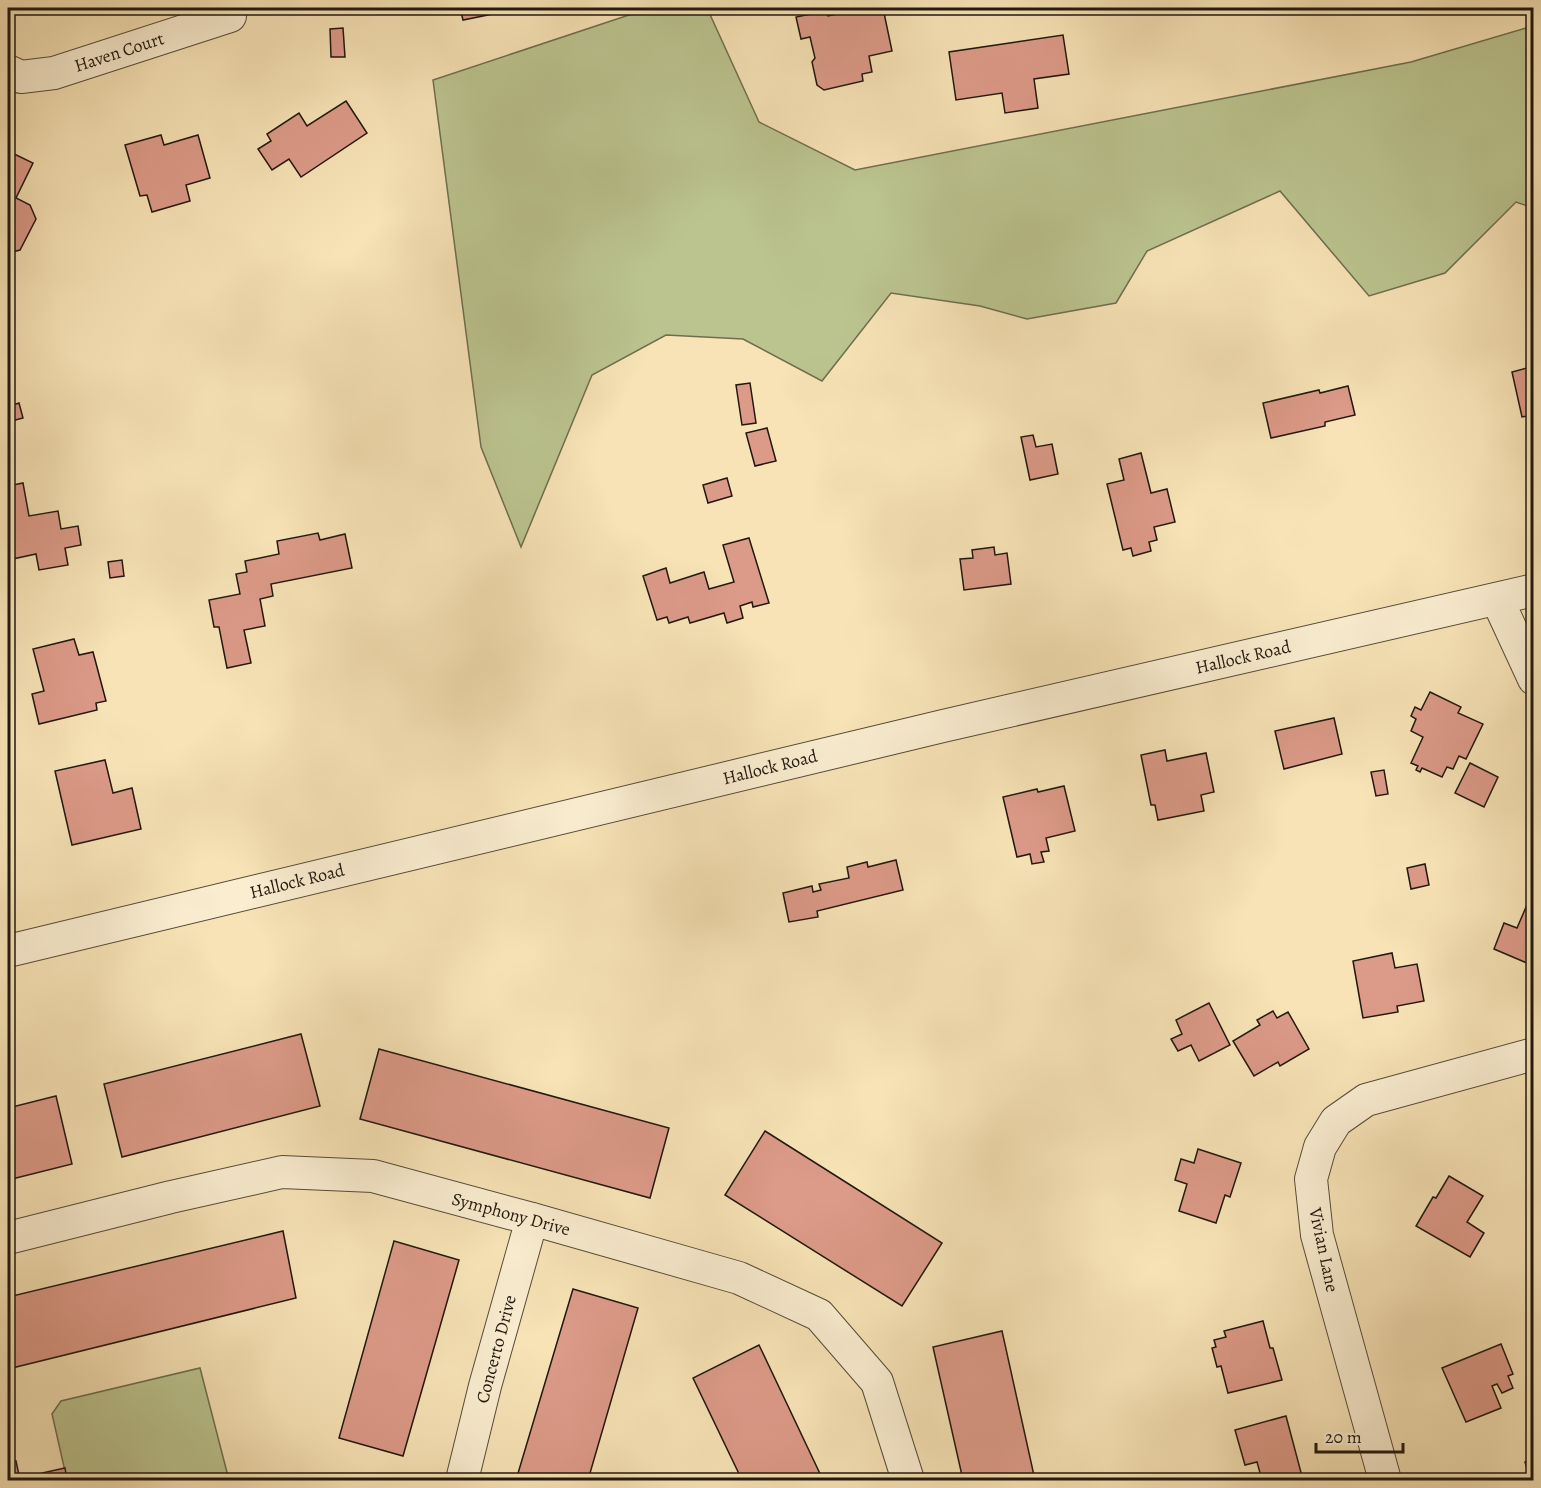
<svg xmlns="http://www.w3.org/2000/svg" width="1541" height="1488" font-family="Alegreya,serif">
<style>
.green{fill:#bbc48f;stroke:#6e6e4e;stroke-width:1.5}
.building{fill:#dc9a88;stroke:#20180e;stroke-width:1.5}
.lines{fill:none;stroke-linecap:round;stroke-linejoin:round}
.minor-casing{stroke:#564b38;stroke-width:34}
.minor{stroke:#faedd0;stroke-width:32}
.labels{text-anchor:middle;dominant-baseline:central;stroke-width:4.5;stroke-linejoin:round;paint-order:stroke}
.street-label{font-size:18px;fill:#20180e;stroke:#faedd0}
</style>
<rect width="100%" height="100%" fill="#f7e3b6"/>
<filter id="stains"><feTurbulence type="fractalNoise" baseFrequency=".00333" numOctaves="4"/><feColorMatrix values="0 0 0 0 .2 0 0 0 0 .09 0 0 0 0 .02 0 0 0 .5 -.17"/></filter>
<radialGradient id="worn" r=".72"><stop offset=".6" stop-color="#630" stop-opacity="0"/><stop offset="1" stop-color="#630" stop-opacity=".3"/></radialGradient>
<g class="green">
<polygon points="650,8 707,8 759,122 855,170 1411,62 1533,26 1533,208 1516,202 1445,273 1369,296 1280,191 1147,251 1116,303 1027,319 980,306 891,293 822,381 743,339 666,335 592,375 521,547 481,447 433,80"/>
<polygon points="200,1368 229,1480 67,1480 52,1414 61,1401"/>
</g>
<g class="building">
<polygon points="460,8 522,8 463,20"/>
<polygon points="866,8 883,8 892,51 869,56 872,72 862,74 863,81 824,90 817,85 812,62 815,58 810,37 801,39 796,17 826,11 828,16"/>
<polygon points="343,28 345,57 331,57 330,29"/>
<polygon points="1063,35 1069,74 1034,79 1038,108 1005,113 1002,93 956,100 949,52"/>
<polygon points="346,101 367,133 301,177 289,159 272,170 258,149 271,141 267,134 299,113 307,126"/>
<polygon points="161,135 164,145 198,135 210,178 186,185 190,201 152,212 147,195 140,196 125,145"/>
<polygon points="8,151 33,163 16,198 30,205 36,219 20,250 8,253"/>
<polygon points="1534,356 1534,415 1522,417 1512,372 1531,367 1529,357"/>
<polygon points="750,383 756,423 742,425 736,385"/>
<polygon points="8,385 13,405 19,403 23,418 8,422"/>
<polygon points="1348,386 1355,415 1325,422 1325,426 1271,438 1263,403 1319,390 1320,393"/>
<polygon points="767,428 776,461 755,466 746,433"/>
<polygon points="1033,435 1036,447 1052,444 1058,474 1030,480 1021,437"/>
<polygon points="1141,453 1151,493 1167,489 1175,522 1154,527 1157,540 1149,542 1151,551 1133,556 1131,548 1123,550 1107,484 1124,480 1119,459"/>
<polygon points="727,478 732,496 708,503 703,485"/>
<polygon points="23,483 29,516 58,511 61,529 78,526 81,545 65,548 68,565 39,570 36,554 8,560 8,486"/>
<polygon points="318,533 320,540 345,534 352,568 271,584 273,596 260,599 265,626 244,630 251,663 227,668 219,627 214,627 209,600 240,594 236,574 247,572 245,561 279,554 277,541"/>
<polygon points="749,538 769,603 753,607 752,602 740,606 743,618 727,623 724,613 690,623 688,617 669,623 667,617 657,620 643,576 666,568 670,583 704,572 709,589 734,582 723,545"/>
<polygon points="994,547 995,555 1007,553 1011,584 964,590 960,559 973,558 972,550"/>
<polygon points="122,560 124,576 110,578 108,562"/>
<polygon points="74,639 79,655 93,652 106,701 96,703 97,710 39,724 32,694 44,691 33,649"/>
<polygon points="1430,692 1461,707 1458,713 1483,724 1466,759 1459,756 1453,769 1447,767 1442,777 1422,768 1420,772 1416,770 1418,766 1411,763 1423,737 1411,731 1416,719 1411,716 1415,707 1421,710"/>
<polygon points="1334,718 1342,754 1284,769 1275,731"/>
<polygon points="1165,750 1167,761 1206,753 1214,792 1201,795 1204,811 1158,820 1155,805 1151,805 1141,755"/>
<polygon points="105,760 113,793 132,788 141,829 72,845 55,771"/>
<polygon points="1470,763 1498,777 1484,807 1455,793"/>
<polygon points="1384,770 1388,794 1376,796 1371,772"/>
<polygon points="1064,786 1075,831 1046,838 1049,851 1041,852 1044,862 1032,864 1030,854 1017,857 1003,797 1037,789 1038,792"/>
<polygon points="896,860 903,890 817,911 818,917 789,922 783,893 812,886 813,892 821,890 819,884 849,878 847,867 867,862 868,867"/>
<polygon points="1425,864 1429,885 1411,889 1407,868"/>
<polygon points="1530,898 1534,899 1534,966 1494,949 1504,923 1517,928"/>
<polygon points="1392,953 1395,968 1417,964 1424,1001 1397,1006 1398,1012 1363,1018 1353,961"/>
<polygon points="1209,1003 1230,1045 1199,1061 1191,1045 1178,1051 1171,1039 1182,1034 1176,1020"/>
<polygon points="1273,1011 1277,1018 1288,1012 1309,1049 1280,1066 1278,1062 1254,1076 1233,1041 1260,1025 1257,1020"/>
<polygon points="301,1034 320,1106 122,1157 104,1084"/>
<polygon points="379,1049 669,1128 650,1198 360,1119"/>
<polygon points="56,1096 72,1164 8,1180 8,1108"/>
<polygon points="765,1131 942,1243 902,1306 725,1195"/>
<polygon points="1198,1149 1241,1163 1230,1197 1225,1195 1216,1223 1179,1211 1187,1184 1175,1180 1181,1159 1194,1163"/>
<polygon points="1449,1176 1483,1196 1467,1222 1484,1233 1470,1257 1416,1226 1433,1197 1436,1198"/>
<polygon points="283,1231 296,1298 12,1368 8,1351 8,1297"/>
<polygon points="394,1241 459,1260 403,1456 339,1438"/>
<polygon points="573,1289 638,1308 588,1480 516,1480"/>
<polygon points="1263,1321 1270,1348 1273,1348 1282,1380 1228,1393 1221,1366 1217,1367 1212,1348 1216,1347 1214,1340 1226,1337 1224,1331"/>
<polygon points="1002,1331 1035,1480 963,1480 933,1347"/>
<polygon points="1501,1344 1513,1374 1508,1376 1513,1388 1502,1393 1497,1384 1492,1386 1501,1408 1466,1422 1442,1368"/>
<polygon points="759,1345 823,1480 742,1480 693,1378"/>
<polygon points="1286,1416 1303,1480 1262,1480 1257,1462 1245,1465 1235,1430"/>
<polygon points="1534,1460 1534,1480 1508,1480 1529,1475 1525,1462"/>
<polygon points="16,1461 20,1480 8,1480 8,1463"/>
<polygon points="65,1468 67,1480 44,1480 42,1473"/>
</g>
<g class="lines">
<g class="minor-casing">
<g id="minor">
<polyline points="8,71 21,77 54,73 230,16"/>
<polyline points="1497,599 1534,679"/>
<polyline points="8,951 943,726 1534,590"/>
<polyline points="8,1238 171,1197 282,1172 373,1176 532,1219 739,1278 819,1315 877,1382 908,1480"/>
<polyline points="462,1480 485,1386 532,1219"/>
<polyline points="1385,1480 1317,1235 1311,1179 1320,1147 1336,1121 1366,1100 1534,1054"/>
</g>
</g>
<use href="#minor" class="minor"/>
</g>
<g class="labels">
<g class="street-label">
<text transform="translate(119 52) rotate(-18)">Haven Court</text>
<text transform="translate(1243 657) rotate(-13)">Hallock Road</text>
<text transform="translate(770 767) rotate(-14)">Hallock Road</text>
<text transform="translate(297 881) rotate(-14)">Hallock Road</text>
<text transform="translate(511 1214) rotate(15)">Symphony Drive</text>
<text transform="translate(1324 1250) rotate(78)">Vivian Lane</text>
<text transform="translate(496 1349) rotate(-75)">Concerto Drive</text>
</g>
</g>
<rect width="1541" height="1488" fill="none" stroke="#f7e3b6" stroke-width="30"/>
<rect x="9" y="9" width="1523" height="1470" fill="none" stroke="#20180e" stroke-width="3"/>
<rect x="15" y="15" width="1511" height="1458" fill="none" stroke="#20180e" stroke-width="1.5"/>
<path d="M1316 1443v9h87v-9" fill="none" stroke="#20180e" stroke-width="3"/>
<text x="1325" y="1443" font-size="18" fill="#20180e" stroke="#faedd0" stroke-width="4.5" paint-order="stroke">20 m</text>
<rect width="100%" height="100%" filter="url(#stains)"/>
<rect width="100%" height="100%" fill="url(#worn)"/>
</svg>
